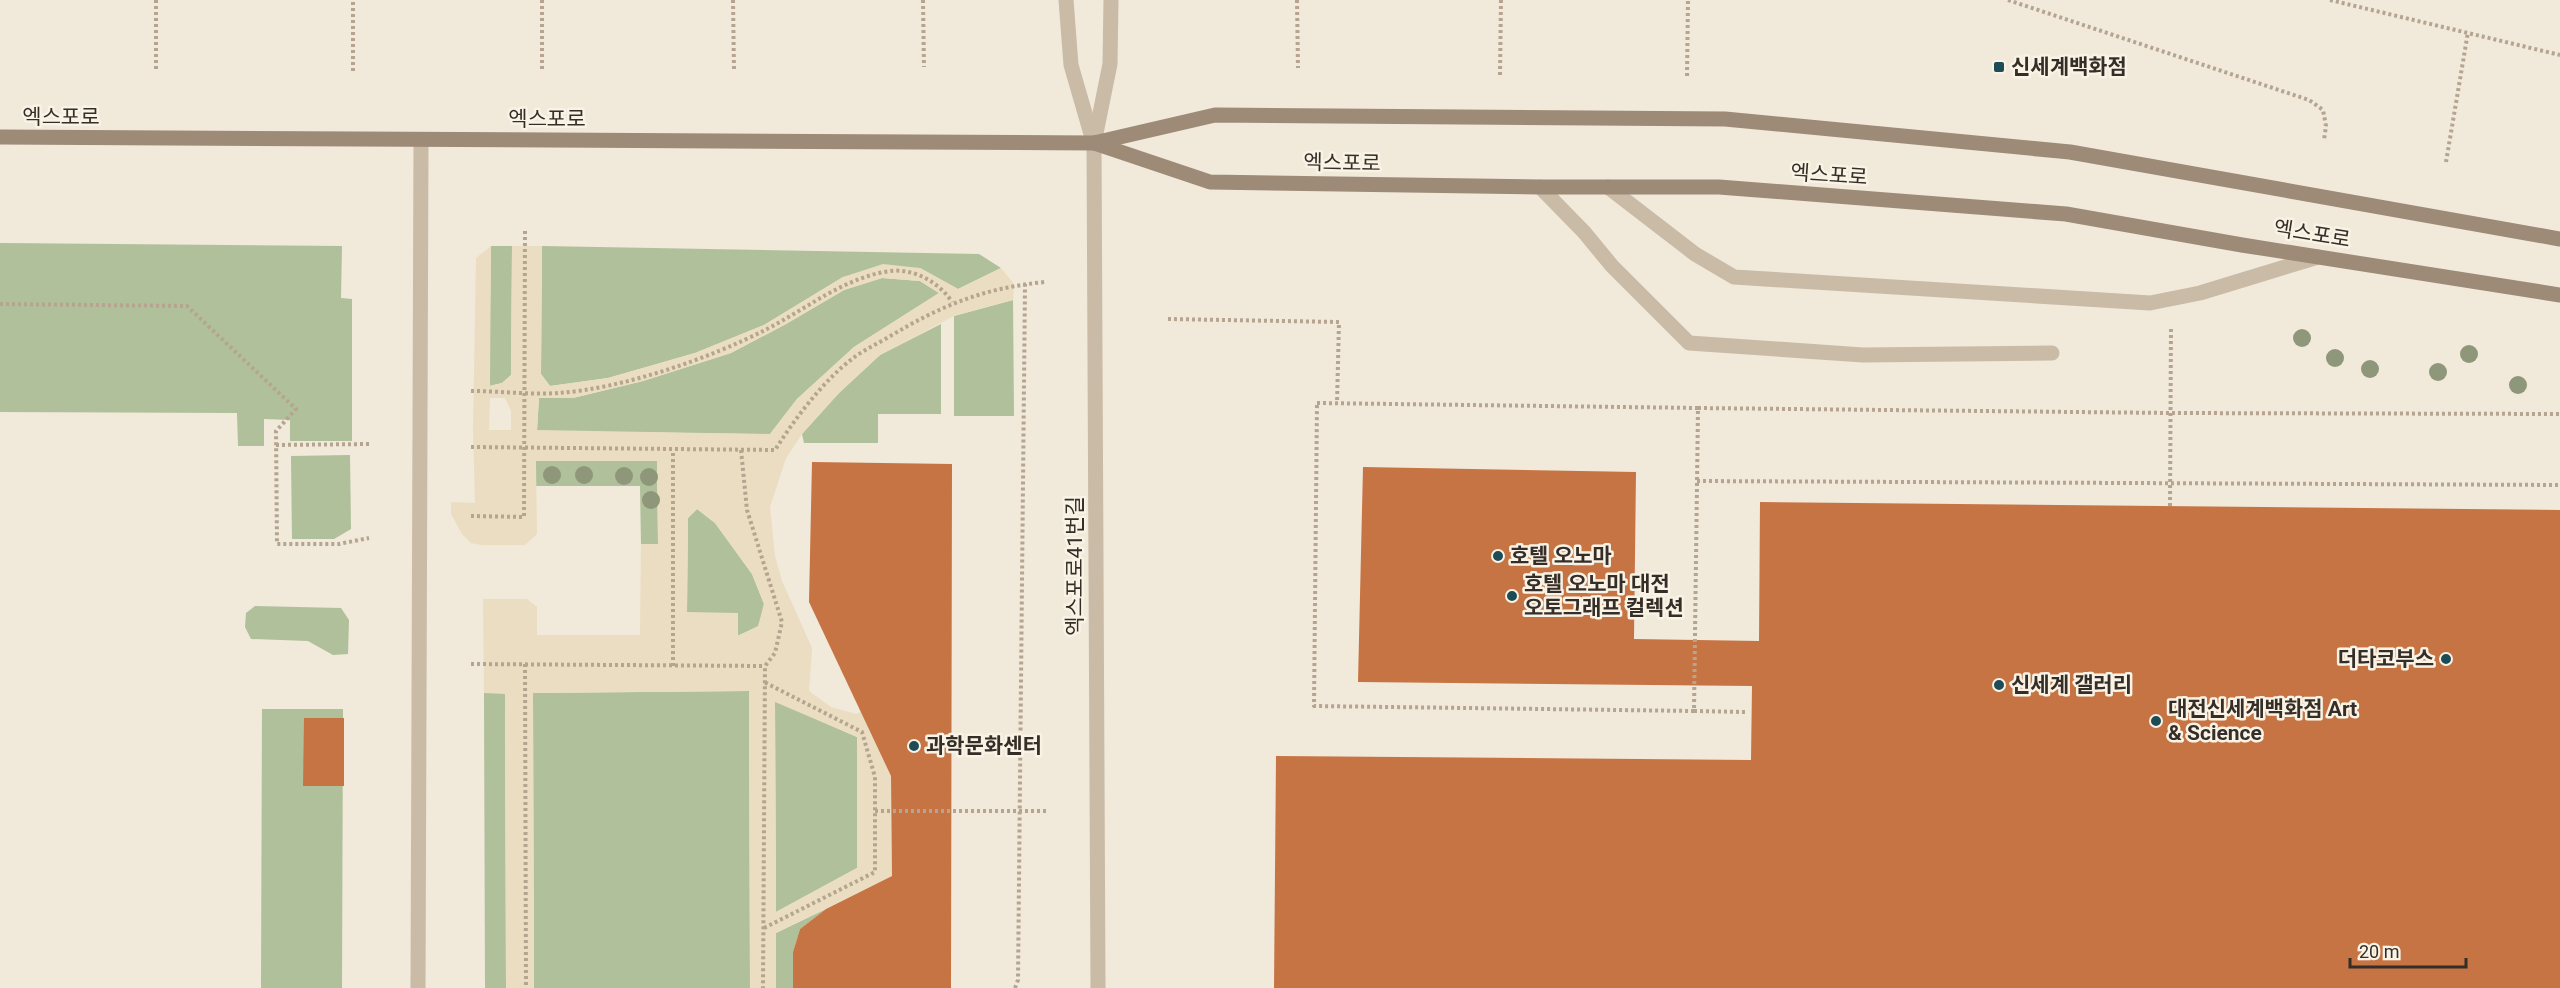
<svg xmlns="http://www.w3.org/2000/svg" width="2560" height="988" font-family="Roboto,'Noto Sans KR',sans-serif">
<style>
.green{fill:#afc09a}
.plaza{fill:#eaddc1;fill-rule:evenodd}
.building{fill:#c67444}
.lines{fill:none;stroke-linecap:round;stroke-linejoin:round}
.path{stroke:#b5a590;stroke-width:4;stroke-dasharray:3 3;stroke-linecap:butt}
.service{stroke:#c9bba6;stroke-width:15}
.tertiary{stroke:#c9bba6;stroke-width:15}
.secondary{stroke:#9d8a77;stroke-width:15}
.tree{fill:#8f977a}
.poi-dot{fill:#1d4c57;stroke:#f9f3e6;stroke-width:2}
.labels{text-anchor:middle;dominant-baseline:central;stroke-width:5;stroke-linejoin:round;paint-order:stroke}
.poi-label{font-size:21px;font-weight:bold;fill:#352d27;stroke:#f9f3e6;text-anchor:start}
.street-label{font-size:21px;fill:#352d27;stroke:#f9f3e6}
</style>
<rect width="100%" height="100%" fill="#f1e9da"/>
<g class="green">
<polygon points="0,243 342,246 341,298 352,299 352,441 290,441 290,420 264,419 264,446 238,446 237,413 0,412"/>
<polygon points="491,246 512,246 511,375 502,383 489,386"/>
<polygon points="542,246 979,254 1001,268 958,289 920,268 843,277 764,325 695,353 608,378 550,386 541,374"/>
<polygon points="882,278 920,281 939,293 854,347 797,399 770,434 537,431 539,398 573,398 643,381 731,353 786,324 844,290"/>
<polygon points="1013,300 1014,416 954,416 954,316"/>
<polygon points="941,324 941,414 878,414 878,443 804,443 802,434 839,393 880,355"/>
<polygon points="350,455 351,529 334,539 292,539 291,456"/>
<polygon points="536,461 657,461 658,544 641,544 640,486 536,486"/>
<polygon points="697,509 715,523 752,574 764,604 759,626 737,636 687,612 688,518"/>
<polygon points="255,606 341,608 349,620 348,654 333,655 308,641 251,639 245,627 246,613"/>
<polygon points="749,691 750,988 534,988 533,693"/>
<polygon points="484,693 505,693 506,988 485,988"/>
<polygon points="775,701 857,737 857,868 776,912"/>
<polygon points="262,709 343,709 342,988 261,988"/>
<polygon points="826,909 800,929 793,952 793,988 776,988 776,933"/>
</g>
<path class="plaza" d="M491,246l-1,140 12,-3 9,-8 1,-129h30l-1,128 9,12 58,-8 87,-25 69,-28 79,-48 40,-13 37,4 38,21 43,-21 13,16 -1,16 -59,16 -74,39 -41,38 -37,41 -16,24 -16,49 5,49 7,25 30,67 -3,43 22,16 25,7 5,-2 30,64 1,100 -116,57v55h-26l-1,-297 -216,2 1,295h-28l-1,-294 -21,-1 -1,-94h44l10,8v28h103l1,-91h17l-1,-83h-121l1,73 -12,11h-43l-11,-2 -9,-9 -11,-20v-12l24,1 -2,-72 3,-173zM882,278l38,3 19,12 -85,54 -57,52 -27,35 -233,-4 2,-32h34l70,-17 88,-28 55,-29 58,-34zM490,398h15l6,13v19h-22zM697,509l18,14 37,51 12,30 -6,22 -20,10v-23l-51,-1 1,-94zM775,702l82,35v131l-81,44z"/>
<g class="building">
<polygon points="812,462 952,464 951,988 793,988 793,952 800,929 826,909 892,876 891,776 809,602"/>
<polygon points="1363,467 1636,472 1634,639 1759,641 1760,502 2560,510 2560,988 1274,988 1276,756 1751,760 1752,686 1358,682"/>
<polygon points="304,718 344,718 344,786 303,786"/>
</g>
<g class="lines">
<g class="path">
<polyline points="156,0 156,70"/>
<polyline points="542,0 542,71"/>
<polyline points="733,0 734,69"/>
<polyline points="923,0 924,67"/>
<polyline points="1297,0 1298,68"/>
<polyline points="2008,0 2309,100 2323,110 2326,126 2324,140"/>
<polyline points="2330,0 2560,55"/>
<polyline points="353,71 353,0"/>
<polyline points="1500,75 1501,0"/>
<polyline points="1687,76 1688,0"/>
<polyline points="2446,162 2468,32"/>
<polyline points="0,304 187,306 296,409 276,431 277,544 339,544 369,538"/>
<polyline points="1168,319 1339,322 1337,403"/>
<path d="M471,391c29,0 59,4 87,2 63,-4 153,-35 209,-64 41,-21 76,-51 123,-58 24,-3 50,12 62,31"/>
<polygon points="1317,403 1698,408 1694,711 1314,706"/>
<polyline points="1698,408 2170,413 2560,414"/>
<polyline points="276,445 369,444"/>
<path d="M471,447l304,3c19,-30 48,-69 77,-91 10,-8 23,-14 35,-21 53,-32 96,-50 158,-56"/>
<polyline points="741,450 747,510 782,622 775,653 765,666 763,988"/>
<polyline points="1697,481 2560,485"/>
<polyline points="2170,506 2171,328"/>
<polyline points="471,516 524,517 525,230"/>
<polyline points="471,664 765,666"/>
<polyline points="525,664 526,988"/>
<polyline points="673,666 673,450"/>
<polyline points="1694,711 1745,712"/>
<polyline points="875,811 1048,811"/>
<polyline points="764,928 875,872 875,777 862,732 764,682"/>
<polyline points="1015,988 1018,980 1025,284"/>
</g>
<g class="service">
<polyline points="1540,187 1584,232 1612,266 1689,343 1863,355 2052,353"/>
<polyline points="1608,187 1695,254 1734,277 2150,303 2200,293 2318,257"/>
<polyline points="418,988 421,140"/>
</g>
<g class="tertiary">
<polyline points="1066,0 1071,65 1093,141"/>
<polyline points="1098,988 1094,143 1110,64 1111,0"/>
</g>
<g class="secondary">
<polyline points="0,137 1094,143 1215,115 1725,119 2070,152 2560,239"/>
<polyline points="1094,143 1210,182 1540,187 1719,187 2066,214 2242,245 2560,295"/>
</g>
</g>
<g class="tree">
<circle cx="2302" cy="338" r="9"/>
<circle cx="2469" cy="354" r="9"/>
<circle cx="2335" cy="358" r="9"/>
<circle cx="2370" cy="369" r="9"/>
<circle cx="2438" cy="372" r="9"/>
<circle cx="2518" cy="385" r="9"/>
<circle cx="552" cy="475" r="9"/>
<circle cx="584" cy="475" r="9"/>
<circle cx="624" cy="476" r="9"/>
<circle cx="649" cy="477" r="9"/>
<circle cx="651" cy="500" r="9"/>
</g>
<g class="poi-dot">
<rect x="1993" y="61" width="12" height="12" rx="3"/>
<circle cx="1498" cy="556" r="6"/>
<circle cx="1512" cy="596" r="6"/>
<circle cx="2446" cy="659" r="6"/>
<circle cx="1999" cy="685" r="6"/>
<circle cx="2156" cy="721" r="6"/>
<circle cx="914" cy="746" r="6"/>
</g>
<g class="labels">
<g class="poi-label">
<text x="2011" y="67">신세계백화점</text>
<text x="1510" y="556">호텔 오노마</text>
<text x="1524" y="584">호텔 오노마 대전<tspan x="1524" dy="24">오토그래프 컬렉션</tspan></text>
<text x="2434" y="659" text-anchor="end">더타코부스</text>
<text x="2011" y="685">신세계 갤러리</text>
<text x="2168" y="709">대전신세계백화점 Art<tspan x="2168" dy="24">&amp; Science</tspan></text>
<text x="926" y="746">과학문화센터</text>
</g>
<g class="street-label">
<text x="61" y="117">엑스포로</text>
<text x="547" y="119">엑스포로</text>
<text transform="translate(1342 163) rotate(1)">엑스포로</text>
<text transform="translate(1829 175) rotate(4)">엑스포로</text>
<text transform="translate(2312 234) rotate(9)">엑스포로</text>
<text transform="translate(1075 566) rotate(-90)">엑스포로41번길</text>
</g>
</g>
<path d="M2350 958v9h116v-9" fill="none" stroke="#352d27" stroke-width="3"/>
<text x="2359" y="958" font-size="18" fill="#352d27" stroke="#f9f3e6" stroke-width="4.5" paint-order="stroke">20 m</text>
</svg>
